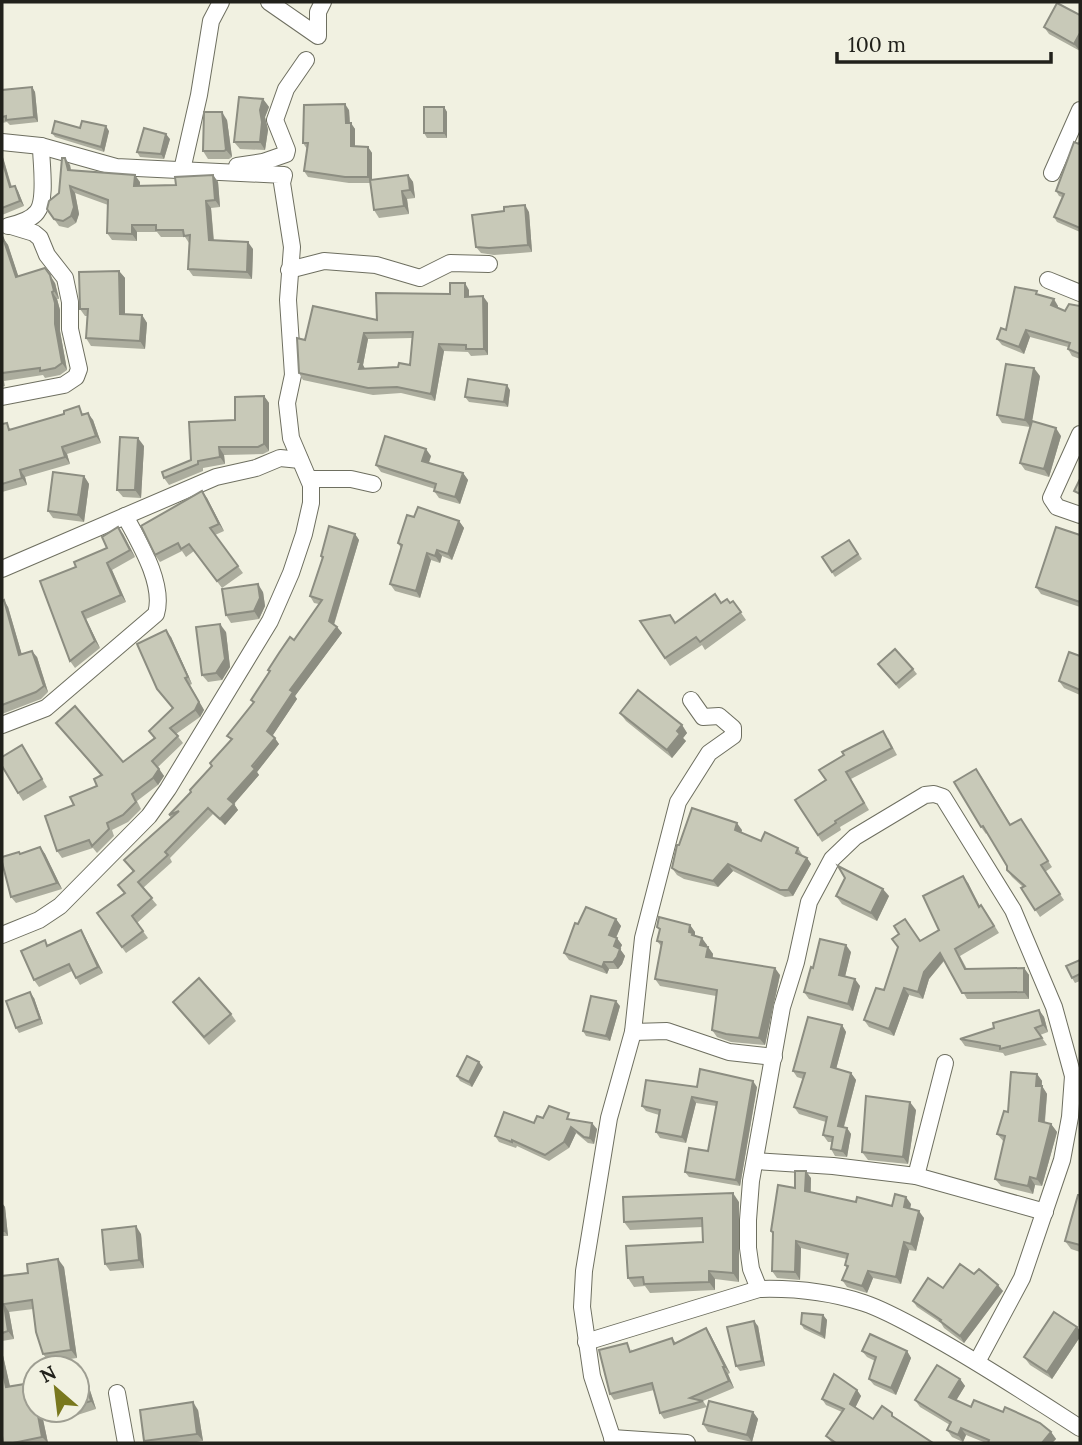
<svg xmlns="http://www.w3.org/2000/svg" width="1082" height="1445" font-family="Lora,serif">
<style>
.lines{fill:none;stroke-linecap:round;stroke-linejoin:round}
.minor-casing{stroke:#6e6f60;stroke-width:18}
.minor{stroke:#fff;stroke-width:16}
.wall{fill:#acad9e;fill-rule:evenodd}
.shaded-wall{fill:#8c8d81}
.building{fill:#c8c9b8;stroke:#8c8d81;stroke-width:2;fill-rule:evenodd}
</style>
<rect width="100%" height="100%" fill="#f1f1e1"/>
<g class="lines">
<g class="minor-casing">
<g id="minor">
<polyline points="269,2 318,36 318,12 323,2"/>
<polyline points="2,142 41,146 116,167 284,175 282,183 292,247 288,300 293,375 287,403 291,438 311,485 311,503 304,534 291,573 270,621 168,789 149,816 60,906 39,920 2,935"/>
<polyline points="237,166 263,162 286,154 287,150 275,120 286,89 306,60"/>
<polyline points="182,170 199,95 211,21 221,2"/>
<polyline points="1052,173 1080,110"/>
<path d="M8,226c9,-2 23,-6 29,-14 10,-12 4,-49 4,-66"/>
<polyline points="289,270 324,261 376,265 420,278 450,263 489,264"/>
<polyline points="1048,280 1080,293"/>
<polyline points="2,397 64,385 76,377 79,369 70,329 70,302 65,278 47,255 40,238 34,233 11,226"/>
<polyline points="1080,434 1051,498 1057,507 1080,515"/>
<polyline points="310,479 351,479 373,484"/>
<polyline points="2,569 216,477 256,468 280,458 300,460"/>
<path d="M2,725l44,-17 110,-94c9,-30 -17,-72 -31,-98"/>
<polyline points="633,1032 667,1031 729,1052 774,1057"/>
<polyline points="755,1161 833,1166 916,1176 1045,1212"/>
<polyline points="916,1176 945,1063"/>
<polyline points="759,1289 751,1269 748,1248 748,1220 751,1181 782,1007 796,962 809,902 832,859 855,837 925,795 934,794 943,797 1013,910 1054,1007 1073,1076 1070,1117 1062,1160 1022,1278 977,1362"/>
<path d="M586,1342l173,-53c35,-1 71,3 105,14 24,8 49,23 71,35 50,28 97,59 145,90"/>
<polyline points="117,1393 126,1443"/>
<polyline points="612,1438 687,1443"/>
<polyline points="614,1443 592,1376 582,1307 584,1271 609,1118 633,1032 643,938 678,802 709,753 733,736 733,728 719,716 703,717 691,700"/>
</g>
</g>
<use href="#minor" class="minor"/>
</g>
<g class="wall">
<polygon points="1080,15 1080,51 1049,34 1044,27"/>
<polygon points="32,87 35,92 38,122 10,125 7,122 2,123 2,90"/>
<polygon points="263,99 269,107 265,117 268,130 265,150 240,149 234,142"/>
<polygon points="444,107 447,112 447,138 427,138 424,133"/>
<polygon points="349,110 350,123 355,129 355,146 368,147 372,153 372,180 408,175 413,182 415,198 407,199 409,214 379,218 374,210 370,183 349,183 308,177 304,171 307,149 303,143"/>
<polygon points="227,120 232,157 229,159 208,159 203,151"/>
<polygon points="80,128 109,131 104,152 55,137 52,133"/>
<polygon points="170,139 164,159 140,157 137,152"/>
<polygon points="1080,140 1080,232 1057,222 1054,217 1062,197 1059,196 1056,191"/>
<polygon points="2,155 12,187 15,186 18,191 24,206 2,215"/>
<polygon points="70,165 71,171 140,182 140,186 176,185 213,175 218,182 220,207 211,208 214,240 253,249 252,279 193,276 188,269 189,243 185,237 161,237 157,232 137,232 137,241 112,240 107,233 108,205 75,193 79,214 76,223 68,228 59,226 47,209 59,193"/>
<polygon points="529,212 532,252 494,255 481,253 476,247"/>
<polygon points="3,238 8,245 18,276 55,283 59,299 57,299 60,310 60,331 67,370 60,375 45,378 43,375 4,381 5,386 2,387 2,239"/>
<polygon points="119,271 125,278 125,314 142,315 147,323 145,349 91,346 86,338 87,316 85,316 80,309"/>
<path d="M469,290v6l19,7v52l-17,1 -3,-4 -24,-1 -9,50 -34,-8 -28,2 -70,-15 -4,-7 6,-33 72,-20 73,-26zM412,338l-2,27 -12,2 -33,2 -2,-4 5,-26z"/>
<polygon points="1039,295 1058,306 1058,308 1065,311 1080,306 1080,359 1072,356 1068,349 1068,347 1030,337 1024,354 1002,345 997,339"/>
<polygon points="1040,376 1031,425 1061,436 1049,477 1025,470 1020,463 1030,427 1002,423 997,415"/>
<polygon points="510,390 508,407 469,402 465,397"/>
<polygon points="264,396 269,403 269,451 263,454 224,455 225,464 203,468 203,471 169,485 164,478 191,460 235,420"/>
<polygon points="84,413 93,420 101,443 67,454 70,464 25,477 27,485 2,492 2,424 11,429"/>
<polygon points="144,446 141,498 123,497 117,490"/>
<polygon points="431,456 429,463 463,473 468,480 460,504 439,498 434,491 435,489 381,472 376,465"/>
<polygon points="84,476 89,484 84,522 53,518 48,511"/>
<polygon points="207,498 224,531 215,535 243,573 222,588 194,551 186,557 182,551 160,562 155,555"/>
<polygon points="414,517 459,521 464,528 452,560 442,556 440,563 431,560 420,598 395,591 390,584 401,548 398,543"/>
<polygon points="123,534 135,557 112,570 126,602 86,619 100,648 75,668 70,661 76,567 107,548"/>
<polygon points="355,534 359,540 334,625 337,627 342,633 295,696 297,699 272,736 279,744 257,772 259,775 234,804 238,810 225,825 213,814 170,858 172,862 143,888 157,905 137,923 148,938 126,953 97,913 124,893 118,885 133,872 124,860 171,818 169,815 191,792 212,766 210,763 231,740 227,736 253,703 251,700 269,672 268,670 294,640 319,604 314,603 310,596 322,559 321,556"/>
<polygon points="1080,535 1080,607 1041,594 1036,587"/>
<polygon points="849,540 862,559 835,577 822,557"/>
<polygon points="263,592 265,606 259,619 231,623 226,615"/>
<polygon points="2,601 8,607 22,655 37,657 48,692 41,699 2,714"/>
<polygon points="733,601 746,620 705,650 702,645 670,666 640,621 675,623 721,603 730,603"/>
<polygon points="226,632 230,667 222,680 208,682 202,675"/>
<polygon points="171,637 192,684 190,685 204,710 200,717 176,734 183,743 158,767 164,776 158,785 137,801 141,809 128,822 112,830 114,836 97,853 93,848 62,858 57,851 74,805 97,786 101,776 56,723 123,762 154,738 149,731 173,709 157,689"/>
<polygon points="1080,654 1080,695 1064,688 1059,681"/>
<polygon points="878,664 913,669 917,674 899,689"/>
<polygon points="620,713 682,725 687,733 683,738 686,741 672,758 626,721"/>
<polygon points="888,738 897,755 851,779 869,810 840,827 841,830 822,842 795,800"/>
<polygon points="27,753 47,787 23,801 18,793"/>
<polygon points="981,776 1011,825 1021,819 1052,867 1045,872 1064,900 1040,917 1021,888 1023,887 1012,877 1007,870 1007,866 987,833 986,834 981,827"/>
<polygon points="742,830 741,833 761,841 798,848 803,856 807,858 811,864 793,896 785,897 733,871 718,887 684,879 677,875 672,868 679,845"/>
<polygon points="40,847 45,854 62,889 16,903 11,897 19,852 21,854"/>
<polygon points="845,878 889,896 877,921 842,904 836,896"/>
<polygon points="968,883 980,906 981,905 986,912 999,933 960,956 967,969 1024,968 1029,975 1029,999 967,999 945,960 929,979 923,999 909,995 894,1036 869,1027 864,1020 884,990 920,941 939,930"/>
<polygon points="616,919 621,926 616,938 622,945 620,949 625,956 622,964 618,969 609,969 607,974 569,960 564,953 578,924"/>
<polygon points="690,925 695,932 695,935 707,945 706,947 708,947 713,954 713,958 780,975 765,1045 731,1042 717,1037 712,1030 716,996 660,986 655,979 661,946 657,941 660,931 657,927"/>
<polygon points="81,930 85,937 103,973 80,985 72,971 39,987 34,980 48,946"/>
<polygon points="851,952 845,976 860,986 853,1011 809,999 804,992 813,968"/>
<polygon points="1080,960 1080,981 1075,983 1072,978"/>
<polygon points="34,998 43,1024 19,1033 16,1028"/>
<polygon points="173,1002 231,1014 236,1021 209,1045 178,1009"/>
<polygon points="620,1006 610,1041 586,1036 583,1031"/>
<polygon points="1039,1010 1044,1017 1048,1032 1040,1035 1047,1045 1005,1056 1003,1053 965,1046 960,1039 994,1028"/>
<polygon points="842,1025 846,1032 836,1069 851,1073 856,1080 844,1127 847,1128 851,1134 847,1157 835,1156 831,1149 832,1142 828,1142 823,1135 826,1122 799,1114 794,1107 803,1079 797,1077 793,1071"/>
<polygon points="483,1067 472,1087 460,1081 457,1076"/>
<polygon points="1037,1074 1042,1081 1042,1086 1047,1094 1045,1122 1051,1124 1057,1132 1042,1186 1035,1185 1033,1194 1001,1186 995,1179 1004,1142 997,1134 1008,1112"/>
<polygon points="697,1087 757,1087 740,1186 689,1177 685,1172 708,1151 716,1106 696,1103 686,1143 660,1138 656,1132 659,1115 646,1111 642,1106"/>
<polygon points="916,1110 908,1164 868,1160 862,1152"/>
<polygon points="543,1118 573,1119 597,1129 594,1144 588,1143 576,1133 569,1148 549,1161 517,1146 516,1148 499,1142 495,1136 534,1123"/>
<polygon points="811,1178 811,1192 856,1202 892,1206 911,1204 910,1208 924,1218 916,1251 909,1250 901,1284 873,1278 867,1293 847,1287 842,1280 847,1268 845,1265 847,1259 801,1248 800,1280 777,1278 772,1271 773,1235 771,1231 795,1188"/>
<polygon points="1080,1195 1080,1252 1071,1249 1065,1241"/>
<polygon points="739,1202 739,1282 715,1279 715,1290 650,1293 645,1286 634,1287 628,1278 703,1242 703,1227 630,1230 624,1222"/>
<polygon points="2,1203 5,1207 8,1236 2,1236"/>
<polygon points="141,1234 144,1268 110,1271 105,1264"/>
<polygon points="64,1267 77,1358 49,1362 43,1354 33,1309 9,1312 14,1339 2,1341 2,1276"/>
<polygon points="974,1274 1003,1291 964,1343 944,1328 941,1323 917,1307 913,1301"/>
<polygon points="823,1315 827,1320 825,1339 804,1329 801,1324"/>
<polygon points="758,1326 765,1366 740,1371 736,1366"/>
<polygon points="1077,1327 1080,1331 1080,1337 1052,1379 1030,1365 1024,1357"/>
<polygon points="710,1334 730,1373 728,1374 734,1388 703,1401 707,1407 753,1412 758,1419 752,1442 708,1432 703,1424 707,1407 664,1419 660,1413 654,1390 614,1400 610,1394 632,1349 632,1351 672,1338 676,1343"/>
<polygon points="2,1351 10,1387 35,1410 41,1410 48,1443 3,1443"/>
<polygon points="862,1351 907,1351 911,1358 896,1395 874,1385 869,1379 875,1361 867,1357"/>
<polygon points="77,1371 86,1378 96,1409 68,1418 62,1410 77,1410"/>
<polygon points="960,1379 965,1386 956,1400 971,1407 1051,1432 1056,1439 1052,1443 986,1443 966,1435 963,1442 952,1437 947,1430 950,1425 920,1407 915,1400"/>
<polygon points="857,1390 861,1396 855,1408 873,1419 896,1419 933,1443 832,1443 826,1436 842,1412 826,1405 822,1399"/>
<polygon points="198,1410 203,1441 190,1443 146,1443 144,1441"/>
</g>
<g class="shaded-wall">
<polygon points="1080,33 1080,51 1074,44"/>
<polygon points="32,87 35,92 38,122 34,117"/>
<polygon points="263,99 269,107 265,117 268,130 265,150 260,142 260,110"/>
<polygon points="345,104 349,110 350,129 346,123"/>
<polygon points="444,107 447,112 447,138 444,133"/>
<polygon points="222,112 227,120 232,157 226,150"/>
<polygon points="351,123 355,129 355,152 351,146"/>
<polygon points="106,126 109,131 104,152 101,147"/>
<polygon points="166,134 170,139 164,159 161,154"/>
<polygon points="368,147 372,153 372,183 368,177"/>
<polygon points="2,155 3,157 13,193 10,187 2,160"/>
<polygon points="65,158 70,165 72,177 68,170"/>
<polygon points="135,175 140,182 139,193 134,186"/>
<polygon points="213,175 218,182 220,207 215,200"/>
<polygon points="408,175 413,182 415,198 410,190"/>
<polygon points="15,186 18,191 24,206 20,201"/>
<polygon points="70,186 75,193 79,214 76,223 71,216"/>
<polygon points="402,191 407,199 409,214 404,206"/>
<polygon points="206,201 211,208 214,247 209,240"/>
<polygon points="525,205 529,212 532,252 528,245"/>
<polygon points="132,225 137,232 137,241 132,234"/>
<polygon points="3,238 8,245 21,284 16,277"/>
<polygon points="248,242 253,249 252,279 247,272"/>
<polygon points="119,271 125,278 125,322 120,314"/>
<polygon points="50,275 55,283 59,299 54,291"/>
<polygon points="465,283 469,290 469,303 465,297"/>
<polygon points="52,292 57,299 60,310 60,331 67,370 62,363 55,324"/>
<polygon points="483,296 488,303 488,355 484,349"/>
<polygon points="1054,299 1058,306 1056,312 1051,305"/>
<polygon points="142,315 147,323 145,349 140,341"/>
<polygon points="1026,330 1030,337 1024,354 1019,347"/>
<polygon points="364,333 368,339 363,365 365,369 359,369 358,362"/>
<polygon points="439,344 444,351 435,401 431,394"/>
<polygon points="1034,368 1040,376 1031,428 1025,420"/>
<polygon points="507,385 510,390 508,407 504,402"/>
<polygon points="264,396 269,403 269,451 264,444"/>
<polygon points="88,413 93,420 101,443 96,436"/>
<polygon points="1056,428 1061,436 1049,477 1044,469"/>
<polygon points="138,438 144,446 141,498 135,490"/>
<polygon points="62,447 67,454 70,464 65,457"/>
<polygon points="219,447 224,455 225,464 220,457"/>
<polygon points="426,449 431,456 427,467 422,461"/>
<polygon points="20,470 25,477 27,485 22,478"/>
<polygon points="463,473 468,480 460,504 455,497"/>
<polygon points="84,476 89,484 84,522 78,515"/>
<polygon points="202,491 207,498 224,531 219,524"/>
<polygon points="459,521 464,528 452,560 448,554"/>
<polygon points="118,527 123,534 135,557 130,550"/>
<polygon points="355,534 359,540 333,627 329,621"/>
<polygon points="437,550 442,556 440,563 435,556"/>
<polygon points="427,553 431,560 420,598 416,591"/>
<polygon points="107,563 112,570 126,602 121,595"/>
<polygon points="258,584 263,592 265,606 259,619 254,611"/>
<polygon points="4,600 8,607 24,662 19,655"/>
<polygon points="82,612 86,619 100,648 95,641"/>
<polygon points="220,624 226,632 230,667 222,680 216,673"/>
<polygon points="337,627 342,633 295,696 297,699 271,738 267,731 290,690"/>
<polygon points="166,630 171,637 192,684 188,677"/>
<polygon points="32,651 37,657 48,692 44,686"/>
<polygon points="185,678 204,710 200,717 195,710"/>
<polygon points="682,725 687,733 683,738 686,741 672,758 667,750 677,731"/>
<polygon points="275,738 279,744 257,772 259,775 233,805 228,799"/>
<polygon points="159,769 164,776 158,785 153,778"/>
<polygon points="234,804 238,810 225,825 220,819"/>
<polygon points="737,823 742,830 740,837 735,830"/>
<polygon points="40,847 45,854 62,889 57,883"/>
<polygon points="807,858 811,864 793,896 788,890"/>
<polygon points="728,864 733,871 718,887 713,881"/>
<polygon points="963,876 968,883 983,914 979,907"/>
<polygon points="883,889 889,896 877,921 871,913"/>
<polygon points="616,919 621,926 614,942 609,935"/>
<polygon points="690,925 695,932 695,935 698,940 689,932"/>
<polygon points="81,930 85,937 103,973 98,967"/>
<polygon points="617,938 622,945 620,949 625,956 622,964 618,969 613,962 614,946"/>
<polygon points="702,938 707,945 705,952 700,945"/>
<polygon points="846,945 851,952 844,981 839,975"/>
<polygon points="708,947 713,954 711,964 706,957"/>
<polygon points="940,953 945,959 929,979 923,999 918,992 924,972"/>
<polygon points="604,962 609,969 607,974 602,967"/>
<polygon points="775,968 780,975 765,1045 759,1038"/>
<polygon points="1024,968 1029,975 1029,999 1024,992"/>
<polygon points="855,979 860,986 853,1011 848,1004"/>
<polygon points="904,988 909,995 894,1036 889,1029"/>
<polygon points="30,992 34,998 43,1024 40,1019"/>
<polygon points="616,1001 620,1006 610,1041 606,1036"/>
<polygon points="1039,1010 1044,1017 1048,1032 1043,1025"/>
<polygon points="842,1025 846,1032 835,1073 831,1067"/>
<polygon points="479,1062 483,1067 472,1087 469,1082"/>
<polygon points="851,1073 856,1080 842,1133 838,1126"/>
<polygon points="1037,1074 1042,1081 1041,1093 1036,1086"/>
<polygon points="753,1081 757,1087 740,1186 736,1180"/>
<polygon points="1042,1086 1047,1094 1044,1128 1039,1121"/>
<polygon points="692,1097 696,1103 686,1143 682,1137"/>
<polygon points="910,1102 916,1110 908,1164 903,1157"/>
<polygon points="592,1123 597,1129 594,1144 590,1138"/>
<polygon points="1051,1124 1057,1132 1042,1186 1037,1179"/>
<polygon points="571,1127 576,1133 569,1148 564,1142"/>
<polygon points="847,1128 851,1134 847,1157 842,1151"/>
<polygon points="806,1171 811,1178 810,1198 805,1191"/>
<polygon points="1030,1177 1035,1185 1033,1194 1028,1186"/>
<polygon points="733,1193 739,1202 739,1282 733,1273"/>
<polygon points="906,1197 911,1204 909,1214 904,1207"/>
<polygon points="2,1203 5,1207 8,1236 4,1231"/>
<polygon points="919,1211 924,1218 916,1251 911,1244"/>
<polygon points="136,1226 141,1234 144,1268 139,1260"/>
<polygon points="796,1241 801,1248 800,1280 795,1272"/>
<polygon points="904,1242 909,1250 901,1284 896,1277"/>
<polygon points="58,1259 64,1267 77,1358 71,1350"/>
<polygon points="709,1271 715,1279 715,1290 709,1282"/>
<polygon points="868,1271 873,1278 867,1293 862,1286"/>
<polygon points="998,1285 1003,1291 964,1343 960,1336"/>
<polygon points="4,1304 9,1312 14,1339 8,1331"/>
<polygon points="823,1315 827,1320 825,1339 821,1334"/>
<polygon points="754,1321 758,1326 765,1366 762,1361"/>
<polygon points="1077,1327 1080,1331 1080,1337 1052,1379 1047,1372"/>
<polygon points="706,1328 710,1334 730,1373 725,1367"/>
<polygon points="2,1351 12,1395 6,1387 2,1368"/>
<polygon points="907,1351 911,1358 896,1395 891,1388"/>
<polygon points="723,1367 728,1374 734,1388 729,1381"/>
<polygon points="80,1370 86,1378 96,1409 91,1401"/>
<polygon points="960,1379 965,1386 954,1404 949,1397"/>
<polygon points="31,1383 35,1389 35,1402"/>
<polygon points="857,1390 861,1396 854,1410 850,1404"/>
<polygon points="193,1402 198,1410 203,1441 197,1434"/>
<polygon points="37,1410 41,1410 48,1443 42,1437"/>
<polygon points="753,1412 758,1419 752,1442 747,1435"/>
<polygon points="961,1428 966,1435 963,1442 958,1435"/>
<polygon points="1051,1432 1056,1439 1052,1443 1042,1443"/>
</g>
<g class="building">
<polygon points="1057,3 1080,15 1080,33 1074,44 1044,27"/>
<polygon points="32,87 34,117 6,120 6,116 2,117 2,90"/>
<polygon points="239,97 263,99 260,110 262,122 260,142 234,142"/>
<polygon points="345,104 346,123 351,123 351,146 368,147 368,177 345,177 304,171 308,143 303,143 304,105"/>
<rect x="424" y="107" width="20" height="26"/>
<polygon points="204,112 222,112 226,150 224,151 203,151"/>
<polygon points="55,121 80,128 82,121 106,126 101,147 52,133"/>
<polygon points="144,128 166,134 161,154 137,152"/>
<polygon points="1080,140 1080,228 1054,217 1064,194 1056,191 1074,142 1079,144"/>
<polygon points="62,158 65,158 68,170 135,175 134,186 176,185 175,177 213,175 215,200 206,201 209,240 248,242 247,272 188,269 190,235 184,236 183,230 156,230 156,225 132,225 132,234 107,233 108,200 70,186 74,207 71,216 63,221 54,219 47,209 49,201 59,193"/>
<polygon points="2,160 10,187 15,186 20,201 2,208"/>
<polygon points="408,175 410,190 402,191 404,206 374,210 370,180"/>
<polygon points="525,205 528,245 489,248 476,247 472,215 504,211 504,207"/>
<polygon points="3,238 16,277 45,268 50,275 54,291 52,292 55,303 55,324 62,363 55,368 40,371 40,368 2,373 2,239"/>
<polygon points="119,271 120,314 142,315 140,341 86,338 88,309 80,309 79,272"/>
<path d="M450,283h15v14l18,-1 1,53h-18v-4l-27,-1 -8,50 -34,-7 -29,1 -69,-15 -2,-35 8,2 8,-34 64,14 -1,-27 74,1zM413,332l-3,33 -11,-2 -1,4 -39,2 2,-7h-3l6,-29z"/>
<polygon points="1015,287 1037,291 1036,294 1054,299 1051,305 1065,311 1069,304 1080,306 1080,354 1068,349 1070,343 1026,330 1019,347 997,339 1001,328 1006,330"/>
<polygon points="1006,364 1034,368 1025,420 997,415"/>
<polygon points="468,379 507,385 504,402 465,397"/>
<polygon points="264,396 264,444 258,447 219,447 220,457 198,461 198,464 164,478 162,472 191,460 189,422 235,420 235,397"/>
<polygon points="79,406 82,415 88,413 96,436 62,447 65,457 20,470 22,478 2,484 2,424 7,423 9,430 64,414 64,411"/>
<polygon points="1032,421 1056,428 1044,469 1020,463"/>
<polygon points="385,436 426,449 422,461 463,473 455,497 434,491 436,484 376,465"/>
<polygon points="120,437 138,438 135,490 117,490"/>
<polygon points="53,472 84,476 78,515 48,511"/>
<polygon points="1080,479 1080,494 1074,491"/>
<polygon points="202,491 219,524 210,528 238,566 217,581 189,544 181,549 178,543 155,555 141,526"/>
<polygon points="418,507 459,521 448,554 437,550 435,556 427,553 416,591 390,584 402,545 398,543 407,515 414,517"/>
<polygon points="329,526 355,534 329,621 337,627 290,690 293,692 267,731 275,738 252,766 255,769 228,799 234,804 220,819 208,808 165,852 168,855 138,882 152,898 132,916 143,931 122,947 97,913 125,893 118,885 134,871 124,860 179,811 169,815 191,792 190,790 212,766 210,763 232,739 227,736 254,702 251,700 270,671 268,670 279,653 290,637 294,640 322,600 310,596 323,557 321,556"/>
<polygon points="118,527 130,550 107,563 121,595 82,612 95,641 70,661 40,581 76,567 74,562 107,548 102,537"/>
<polygon points="1056,527 1080,535 1080,602 1036,587"/>
<polygon points="849,540 858,554 832,572 822,557"/>
<polygon points="258,584 260,598 254,611 226,615 222,589"/>
<polygon points="715,594 721,603 727,599 730,603 733,601 741,612 700,642 696,637 665,658 640,621 670,615 675,623"/>
<polygon points="4,600 19,655 32,651 44,686 36,692 2,705 2,601"/>
<polygon points="220,624 225,659 216,673 202,675 196,627"/>
<polygon points="166,630 188,677 185,678 199,702 195,710 170,728 178,736 152,761 159,769 153,778 132,794 136,802 123,815 107,823 109,829 92,846 89,840 57,851 45,816 74,805 70,797 97,786 94,779 102,775 56,723 75,706 123,762 155,738 149,731 173,708 157,689 137,644"/>
<polygon points="895,649 913,669 896,684 878,664"/>
<polygon points="1069,652 1080,656 1080,654 1080,690 1059,681"/>
<polygon points="638,690 682,725 677,731 680,734 667,750 620,713"/>
<polygon points="883,731 892,748 846,772 864,803 835,821 836,823 818,835 795,800 826,780 819,770 844,755 842,752"/>
<polygon points="22,745 42,779 18,793 2,766 2,757"/>
<polygon points="976,769 1010,825 1021,819 1048,861 1041,865 1060,894 1035,910 1021,888 1025,886 1007,870 1007,866 983,826 981,827 954,782"/>
<polygon points="692,808 737,823 735,830 761,841 765,832 798,848 796,853 807,858 788,890 780,890 728,864 713,881 679,872 672,868 677,845 679,845"/>
<polygon points="40,847 57,883 11,897 2,862 2,857 19,852 20,854"/>
<polygon points="838,866 883,889 871,913 836,896 845,878"/>
<polygon points="963,876 979,907 981,905 994,926 955,949 965,969 1024,968 1024,992 962,993 940,953 924,972 918,992 904,988 889,1029 864,1020 876,988 884,990 898,947 892,939 899,934 894,926 905,919 920,941 939,930 923,896"/>
<polygon points="586,907 616,919 609,935 617,938 614,946 620,949 617,957 613,962 604,962 602,967 564,953 575,923 578,924"/>
<polygon points="659,917 690,925 689,932 693,933 692,935 702,938 700,945 708,947 706,957 775,968 759,1038 726,1034 712,1030 717,990 655,979 662,942 657,941 660,929 657,927"/>
<polygon points="81,930 98,967 76,978 69,964 34,980 21,951 45,940 47,946"/>
<polygon points="820,939 846,945 839,975 855,979 848,1004 804,992 811,967 813,968"/>
<polygon points="1080,960 1080,974 1072,978 1066,966"/>
<polygon points="199,978 231,1014 204,1037 173,1002"/>
<polygon points="30,992 40,1019 16,1028 6,1001"/>
<polygon points="591,996 616,1001 606,1036 583,1031"/>
<polygon points="1039,1010 1043,1025 1035,1028 1042,1038 1000,1049 1000,1046 960,1039 994,1028 993,1023"/>
<polygon points="808,1017 842,1025 831,1067 851,1073 838,1126 847,1128 842,1151 831,1149 833,1137 823,1135 827,1117 794,1107 805,1073 793,1071"/>
<polygon points="467,1056 479,1062 469,1082 457,1076"/>
<polygon points="700,1069 753,1081 736,1180 685,1172 689,1148 708,1151 717,1102 692,1097 682,1137 656,1132 660,1110 642,1106 646,1080 697,1087"/>
<polygon points="1011,1072 1037,1074 1036,1086 1042,1086 1039,1121 1051,1124 1037,1179 1030,1177 1028,1186 995,1179 1005,1136 997,1134 1004,1111 1008,1112"/>
<polygon points="866,1096 910,1102 903,1157 862,1152"/>
<polygon points="549,1106 569,1113 567,1119 592,1123 590,1138 584,1137 571,1127 564,1142 545,1155 512,1140 512,1142 495,1136 504,1112 534,1123 537,1116 543,1118"/>
<polygon points="795,1171 806,1171 805,1191 856,1202 857,1197 892,1206 895,1194 906,1197 904,1207 919,1211 911,1244 904,1242 896,1277 868,1271 862,1286 842,1280 848,1266 845,1265 848,1254 796,1241 795,1272 772,1271 773,1232 771,1231 778,1185 795,1188"/>
<polygon points="733,1193 733,1273 709,1271 709,1282 644,1284 643,1277 628,1278 626,1246 703,1242 702,1218 624,1222 623,1197"/>
<polygon points="1078,1195 1080,1195 1080,1245 1065,1241"/>
<polygon points="2,1208 4,1231 2,1231"/>
<polygon points="136,1226 139,1260 105,1264 102,1230"/>
<polygon points="58,1259 71,1350 43,1354 36,1332 32,1300 4,1304 8,1331 2,1333 2,1276 28,1273 27,1264"/>
<polygon points="960,1264 974,1274 979,1269 998,1285 960,1336 940,1321 941,1320 913,1301 928,1278 943,1288"/>
<polygon points="1054,1312 1077,1327 1047,1372 1024,1357"/>
<polygon points="802,1313 823,1315 821,1334 801,1324"/>
<polygon points="754,1321 762,1361 736,1366 727,1327"/>
<polygon points="706,1328 725,1367 723,1367 729,1381 690,1398 703,1401 660,1413 652,1383 610,1394 599,1350 627,1343 630,1352 672,1338 674,1344"/>
<polygon points="870,1334 907,1351 891,1388 869,1379 876,1357 862,1351"/>
<polygon points="937,1365 960,1379 949,1397 971,1407 974,1400 1003,1412 1005,1407 1040,1423 1051,1432 1042,1443 988,1443 989,1440 961,1428 958,1435 947,1430 951,1422 915,1400"/>
<polygon points="2,1368 6,1387 31,1383 35,1402 35,1410 37,1410 42,1437 13,1443 3,1443 2,1436"/>
<polygon points="80,1370 91,1401 77,1405 77,1371"/>
<polygon points="834,1374 857,1390 850,1404 873,1419 882,1406 892,1413 892,1416 933,1443 836,1443 826,1436 844,1409 822,1399"/>
<polygon points="709,1401 753,1412 747,1435 703,1424"/>
<polygon points="193,1402 197,1434 144,1441 140,1410"/>
</g>
<rect width="1082" height="1445" fill="none" stroke="#21211b" stroke-width="7"/>
<g transform="translate(56 1389) rotate(332)"><circle r="33" fill="#f1f1e1" stroke="#9e9e92" stroke-width="2"/>
<path d="M0-5L12 26L0 18L-12 26Z" fill="#79781e"/>
<text y="-10" font-size="19" font-weight="bold" text-anchor="middle" fill="#21211b">N</text>
</g>
<path d="M837 52v10h214v-10" fill="none" stroke="#21211b" stroke-width="3.5"/>
<text x="848" y="52" font-size="21" fill="#21211b" stroke="#f1f1e1" stroke-width="5" paint-order="stroke">100 m</text>
</svg>
